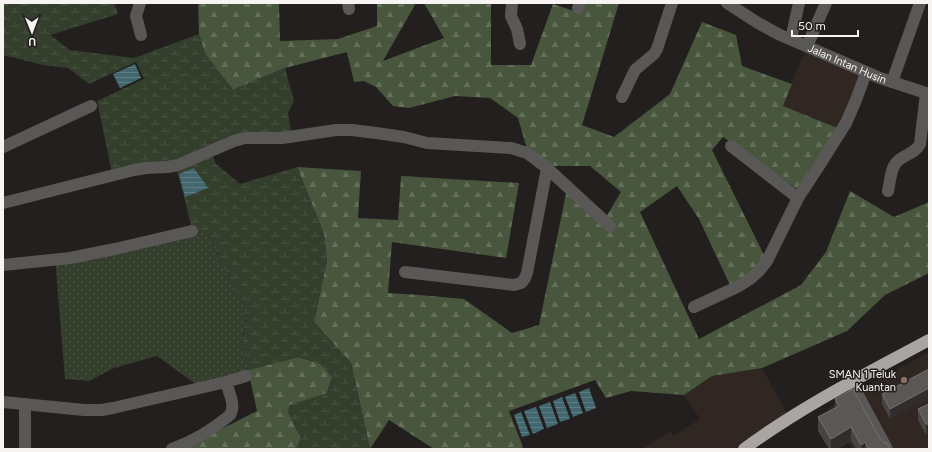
<svg xmlns="http://www.w3.org/2000/svg" width="932" height="452" font-family="Figtree,sans-serif">
<style>
.built{fill:#302723}
.grass{fill:url(#grass-dots)}
.forest{fill:url(#forest-firs)}
.wetland{fill:url(#wetland-marsh)}
.water{fill:url(#water-rules)}
.lines{fill:none;stroke-linecap:round;stroke-linejoin:round}
.minor{stroke:#595856;stroke-width:12}
.highway{stroke:#a8a5a2;stroke-width:12}
.wall{fill:#474442}
.shaded-wall{fill:#302d2c}
.building{fill:#5a5755;stroke:#73706e}
.education-dot{fill:#8d6e63;stroke:#221f1e;stroke-width:1.5}
.labels{text-anchor:middle;dominant-baseline:central;stroke-width:3;stroke-linejoin:round;paint-order:stroke}
.street-label{font-size:11px;fill:#f7f4f3;stroke:#221f1e}
.poi-label{font-size:11px;fill:#f7f4f3;stroke:#221f1e;text-anchor:end}
</style>
<defs>
<pattern id="grass-dots" width="8" height="8" patternUnits="userSpaceOnUse"><rect width="8" height="8" fill="#343e2c"/><path d="M2 2h.1M6 6h.1" fill="none" stroke="#485141" stroke-width="1.8" stroke-linecap="round"/></pattern>
<pattern id="forest-firs" width="22" height="20" patternUnits="userSpaceOnUse"><rect width="22" height="20" fill="#48563d"/><path d="M5 1l3.5 6h-7zM16 11l3.5 6h-7z" fill="#636f5a"/></pattern>
<pattern id="wetland-marsh" width="20" height="14" patternUnits="userSpaceOnUse"><rect width="20" height="14" fill="#343e2c"/><path d="M1 5h8M5 5V1M11 12h8M15 12V8" fill="none" stroke="#485141"/></pattern>
<pattern id="water-rules" width="6" height="5" patternUnits="userSpaceOnUse"><rect width="6" height="5" fill="#42676f"/><path d="M0 2.5h6" fill="none" stroke="#5e7d84"/></pattern>
</defs>
<rect width="100%" height="100%" fill="#221f1e"/>
<g class="built">
<polygon points="805,50 863,73 840,129 783,106"/>
<polygon points="929,352 929,449 852,449 828,408"/>
<polygon points="762,368 787,414 735,449 642,449 671,431 673,436 700,419 684,395 712,376"/>
</g>
<polygon class="grass" points="192,231 206,231 233,286 243,303 246,318 242,343 248,370 196,384 157,356 114,368 89,381 65,379 55,258"/>
<g class="forest">
<polygon points="198,3 279,3 280,41 338,39 377,26 377,3 416,3 383,61 444,38 424,3 491,3 491,65 531,65 553,4 580,13 584,3 619,3 582,125 614,137 670,94 702,22 736,35 742,66 792,84 783,106 840,129 797,189 723,137 712,150 764,255 756,270 731,287 699,219 677,186 640,212 699,339 801,285 826,252 850,191 894,217 929,202 929,273 885,295 847,331 762,368 712,376 684,395 631,391 606,398 595,380 509,411 523,447 521,449 434,449 389,420 370,449 351,363 314,322 327,260 324,234 297,167 361,171 358,218 398,220 401,176 519,183 506,258 392,242 388,293 420,295 464,299 512,333 539,325 567,189 603,222 621,192 590,166 554,166 527,149 518,118 490,98 455,96 409,108 393,106 376,87 364,81 354,82 347,52 285,68 233,90 205,54 199,34"/>
<polygon points="298,357 321,364 332,377 327,393 288,412 301,438 296,449 182,449 257,411 248,370"/>
</g>
<polygon class="wetland" points="3,3 114,3 118,14 50,35 70,50 134,58 199,34 205,54 233,90 285,68 294,101 288,113 291,131 210,146 215,163 240,184 297,167 324,234 327,260 314,322 351,363 370,449 296,449 301,438 288,412 289,405 327,393 332,377 321,364 298,357 248,370 242,343 246,319 243,303 233,286 206,231 192,231 185,200 174,161 112,173 97,101 144,79 136,62 89,84 68,68 43,65 3,55"/>
<g class="water">
<polygon points="135,64 141,78 120,88 113,74"/>
<polygon points="194,168 208,188 185,197 179,174"/>
<polygon points="589,388 596,408 586,412 579,392"/>
<polygon points="575,393 583,413 573,417 565,397"/>
<polygon points="562,397 570,419 560,422 553,401"/>
<polygon points="550,402 558,424 547,428 539,406"/>
<polygon points="536,407 544,429 533,434 524,411"/>
<polygon points="521,412 530,435 522,437 514,415"/>
</g>
<g class="lines">
<g class="minor">
<polyline points="140,3 136,16 141,35"/>
<polyline points="348,3 349,9"/>
<polyline points="512,3 511,16 517,29 520,44"/>
<path id="s1" d="M727,3l31,20 20,11 102,44 49,16"/>
<polyline points="578,8 580,3"/>
<polyline points="791,39 799,3"/>
<polyline points="807,46 826,3"/>
<polyline points="892,82 920,3"/>
<polyline points="622,97 635,70 654,54 657,49 672,3"/>
<polyline points="731,146 798,198"/>
<polyline points="3,147 91,106"/>
<path d="M888,191c2,-7 2,-18 6,-25 5,-11 21,-11 26,-22l6,-51"/>
<polyline points="3,203 134,170 146,168 167,167 178,165 234,141 245,138 282,138 336,130 352,130 376,133 404,137 427,143 511,148 527,153 547,168 610,226"/>
<polyline points="3,265 70,258 115,249 192,231"/>
<polyline points="405,272 514,285 521,283 523,281 525,278 527,273 547,168"/>
<polyline points="694,307 739,286 750,279 759,271 767,261 798,198 819,166 846,123 856,100 866,73"/>
<polyline points="851,382 887,449"/>
<polyline points="3,402 84,410 102,410 113,408 226,382 246,376"/>
<polyline points="25,404 25,449"/>
<path d="M172,449c22,-8 40,-19 58,-34 6,-10 -1,-22 -4,-33"/>
</g>
<path class="highway" d="M744,449c58,-43 122,-75 185,-109"/>
</g>
<g class="wall">
<polygon points="929,369 890,419 882,404 882,394"/>
<polygon points="835,399 880,439 890,449 856,449 851,441 837,449 829,449 818,431 818,417 835,408"/>
<polygon points="929,404 929,437 928,434 926,435 918,420 918,409"/>
</g>
<g class="shaded-wall">
<polygon points="929,388 929,399 890,419 890,409"/>
<polygon points="926,424 928,424 928,434 926,435"/>
<polygon points="851,427 851,441 837,449 831,449 831,439"/>
<polygon points="865,442 865,449 861,449 861,445"/>
</g>
<g class="building">
<polygon points="929,369 929,388 890,409 882,394"/>
<polygon points="853,389 880,439 883,442 887,443 890,449 869,449 865,442 861,445 851,427 831,439 818,417 839,406 835,399"/>
<polygon points="929,404 929,426 928,424 926,424 918,409"/>
</g>
<circle class="education-dot" cx="904" cy="380" r="4"/>
<g class="labels">
<g class="street-label">
<text stroke="none"><textPath href="#s1" startOffset="135">Jalan Intan Husin</textPath></text>
</g>
<g class="poi-label">
<text x="896" y="374">SMAN 1 Teluk<tspan x="896" dy="13">Kuantan</tspan></text>
</g>
</g>
<rect width="932" height="452" fill="none" stroke="#f7f4f3" stroke-width="8"/>
<g transform="translate(32 32) rotate(179)" stroke="#221f1e" stroke-width="3" paint-order="stroke">
<path d="M0-3L7 15L0 10L-7 15Z" fill="#f7f4f3"/>
<text y="-6" font-size="11" font-weight="bold" text-anchor="middle" fill="#f7f4f3">U</text>
</g>
<path d="M792 30v6h66v-6" fill="none" stroke="#f7f4f3" stroke-width="2"/>
<text x="798" y="30" font-size="12" fill="#f7f4f3" stroke="#221f1e" stroke-width="3" paint-order="stroke">50 m</text>
</svg>
